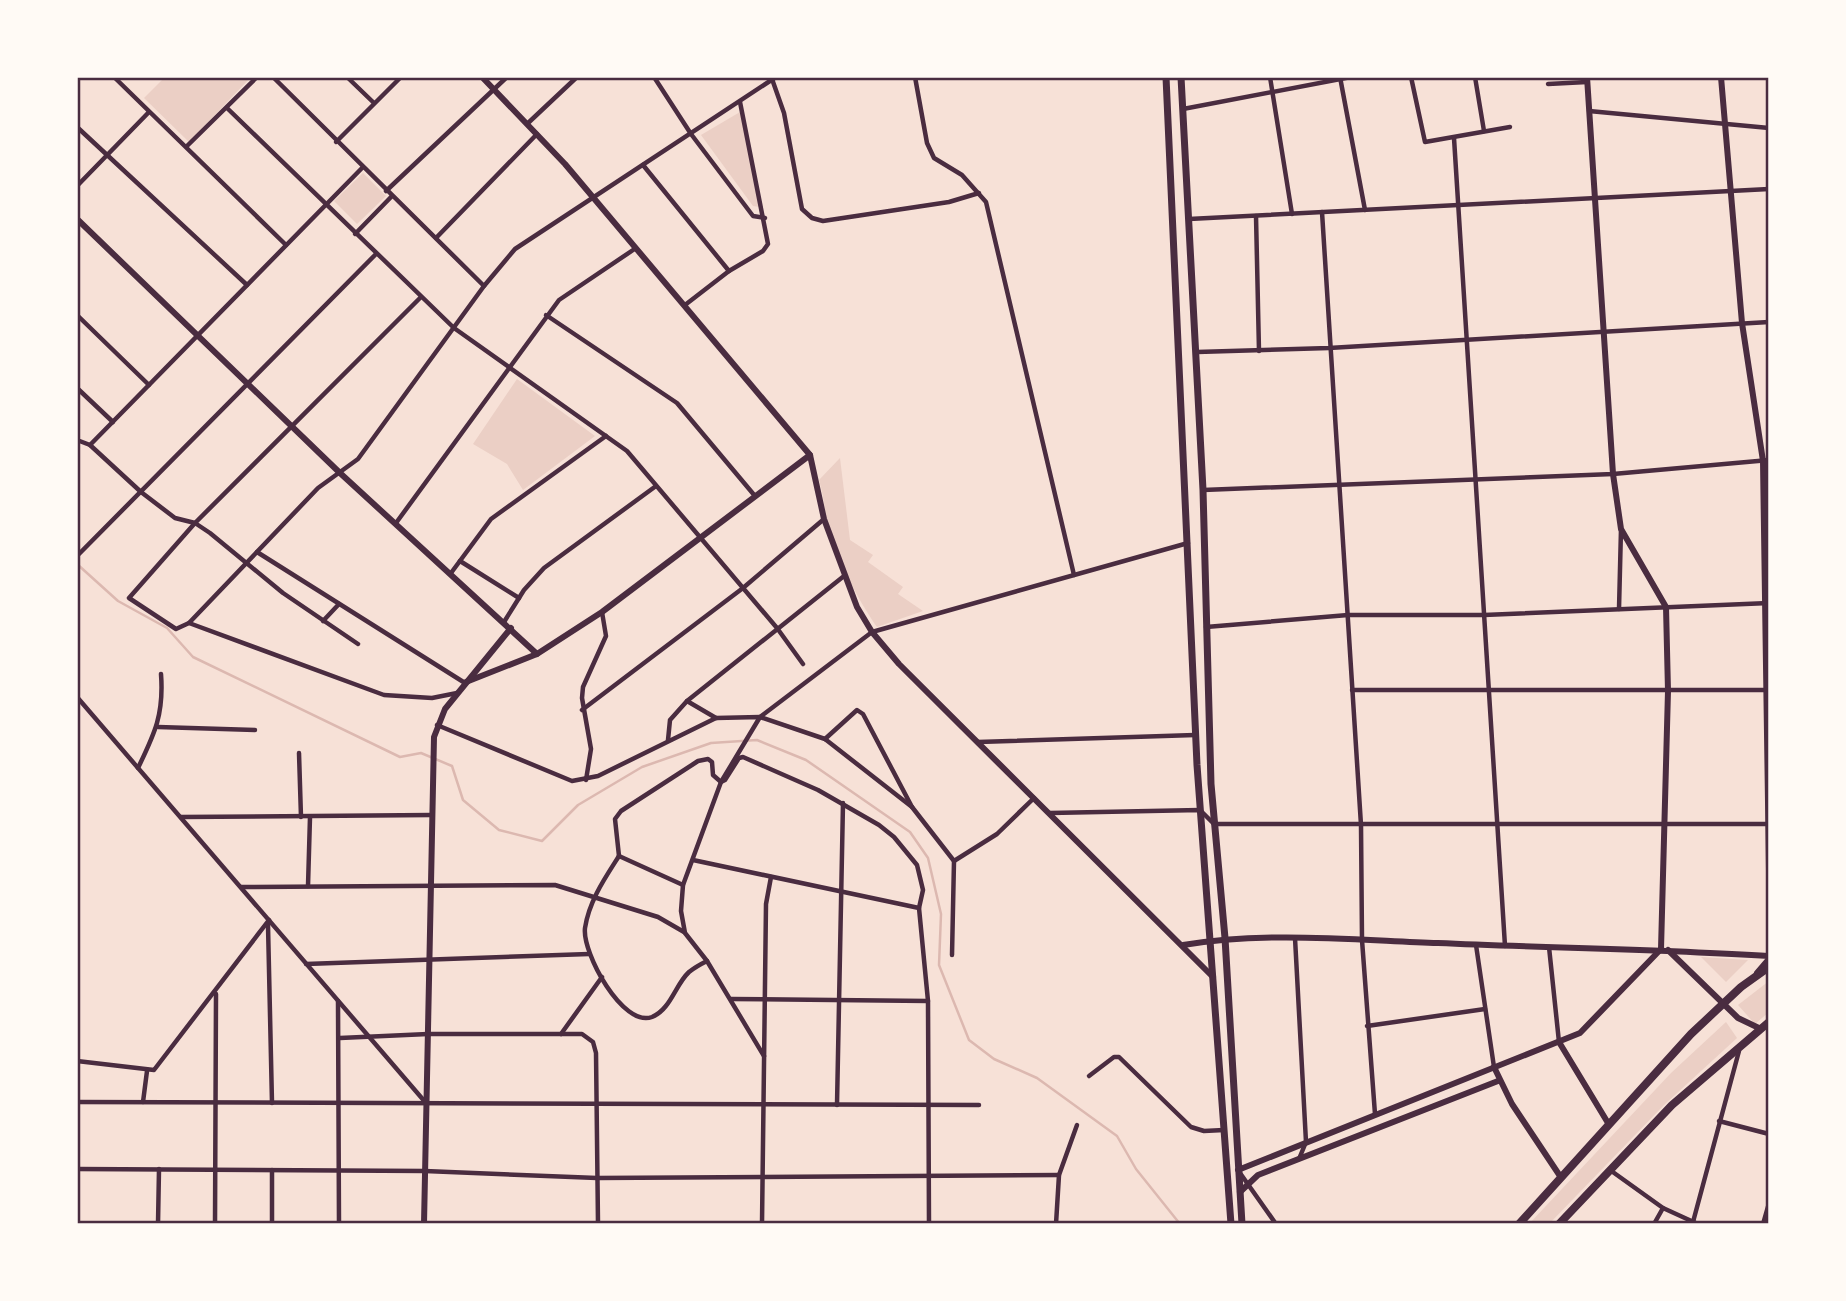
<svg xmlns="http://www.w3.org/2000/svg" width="1846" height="1301" font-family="'Open Sans',sans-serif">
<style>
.green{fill:#ebcfc5}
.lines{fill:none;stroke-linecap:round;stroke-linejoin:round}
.stream{stroke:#dcb8b0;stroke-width:2.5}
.minor{stroke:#4a2c40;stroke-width:4.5}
.tertiary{stroke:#4a2c40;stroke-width:6}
.primary{stroke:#4a2c40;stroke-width:7}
.trunk{stroke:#4a2c40;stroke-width:8}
.neatline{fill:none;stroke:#4a2c40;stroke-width:2.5}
</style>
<rect width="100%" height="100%" fill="#f7e1d7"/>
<g class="green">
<polygon points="165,77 251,77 189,142 144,98"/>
<polygon points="740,112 760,207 753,206 701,135"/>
<polygon points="363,173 386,196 357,224 334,201"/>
<polygon points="517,379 595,436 523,490 507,464 473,444"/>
<path d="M840,458l10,82 23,15 -5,7 35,25 -5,7 25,17 -46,16c-19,-27 -46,-78 -51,-110 -2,-13 -3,-24 -7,-37z"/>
<polygon points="1701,957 1748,960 1726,982"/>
<polygon points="1769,981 1769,1012 1755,1024 1738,1005"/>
<polygon points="1726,1022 1737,1038 1664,1105 1549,1224 1529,1224 1671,1073"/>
</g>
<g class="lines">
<polyline class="stream" points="77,564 118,601 167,628 193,657 400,757 421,753 452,766 463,800 499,830 542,841 578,805 642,767 711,743 757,740 806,760 910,832 928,858 941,914 939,965 969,1040 994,1059 1037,1078 1117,1136 1136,1169 1180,1224"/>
<g class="minor">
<polyline points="114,77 286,245"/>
<polyline points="273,77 484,286"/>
<polyline points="347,77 374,103"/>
<polyline points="654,77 691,134 753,216 765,218"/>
<polyline points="915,77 927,143 934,158 962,175 986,202 1074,575"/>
<polyline points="1270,77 1292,214"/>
<polyline points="1340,77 1365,210"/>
<polyline points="1411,77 1425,142 1510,127"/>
<polyline points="1475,77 1484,131"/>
<polyline points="772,79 784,113 802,209 812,218 823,221 949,202 979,193"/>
<polyline points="1548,84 1587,82"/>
<polyline points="227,108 454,328 627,451 777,628 803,664"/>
<polyline points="1183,109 1351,77"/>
<polyline points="1589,111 1769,128"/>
<polyline points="527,124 577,77"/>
<polyline points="77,127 247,285"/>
<polyline points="1454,138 1505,946"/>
<polyline points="336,142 401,77"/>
<polyline points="187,146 257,77"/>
<polyline points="643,165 729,271"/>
<polyline points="77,186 149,112"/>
<polyline points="386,191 507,77"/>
<polyline points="1322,212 1361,825 1362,940 1375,1114"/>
<polyline points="1256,216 1259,351"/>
<polyline points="1189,219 1769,189"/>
<polyline points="355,234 392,196"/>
<polyline points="436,238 537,134"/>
<polyline points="421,297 195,523 129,598 176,629 189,623 318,488 358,459 484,286 515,249 776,77"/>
<polyline points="685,305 729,271 763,251 768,244 740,102"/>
<polyline points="77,315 149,385"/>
<polyline points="546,315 677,403 755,496"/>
<polyline points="1197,352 1329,348 1769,322"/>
<polyline points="77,388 113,422"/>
<polyline points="77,440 90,445 141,492 175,518 195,523 210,533 283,593 358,644"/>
<polyline points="90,445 363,167"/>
<polyline points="1203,490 1613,474 1769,460"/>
<polyline points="396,523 559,300 636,248"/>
<polyline points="257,552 465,683"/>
<polyline points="77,556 376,254"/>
<polyline points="460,561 519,598"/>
<polyline points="451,573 491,519 606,436"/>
<polyline points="1619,609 1621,529"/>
<polyline points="323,621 339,604"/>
<polyline points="504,622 524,590 544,568 656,486"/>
<polyline points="189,623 384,695 432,698 457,693"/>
<polyline points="1206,627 1348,615 1484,615 1769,603"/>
<polyline points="1352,690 1768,690"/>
<polyline points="77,697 426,1103"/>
<polyline points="687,701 716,718"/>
<polyline points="582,710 743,588 824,519"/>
<polyline points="437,725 572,781 598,776 716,718 760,717 825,739 912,807"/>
<polyline points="158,727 255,730"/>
<polyline points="825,739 857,710 863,714 912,807 954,861 952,955"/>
<polyline points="668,740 670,720 687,701 844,576"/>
<polyline points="978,742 1195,735"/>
<polyline points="299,753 301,817"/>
<path d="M138,768c17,-35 26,-54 23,-94"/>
<polyline points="586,780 591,749 582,698 583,687 606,636 602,612"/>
<polyline points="1050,813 1200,810 1214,824 1769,824"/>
<polyline points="181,817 431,815"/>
<polyline points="619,856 615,819 621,811 698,761 708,759 712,762 713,775 721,782 725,780 739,758 743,757 818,790 879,825 894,837 917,865 923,890 919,908 928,1001 929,1224"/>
<path d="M619,856c-14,22 -30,45 -34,72 -3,25 38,100 67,89 19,-8 23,-32 37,-45 5,-4 12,-8 18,-11"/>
<polyline points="619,856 683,885"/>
<polyline points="693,860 919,908"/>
<polyline points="954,861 997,834 1034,798"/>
<polyline points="308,886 310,817"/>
<polyline points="241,887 555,885 658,917 684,932"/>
<polyline points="268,925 272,1103"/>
<polyline points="1295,938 1306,1142 1299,1159"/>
<polyline points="1476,945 1494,1067"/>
<polyline points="1549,947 1559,1042"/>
<polyline points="306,964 589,954"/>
<polyline points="731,999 928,1001"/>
<polyline points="338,1001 339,1224"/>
<polyline points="1367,1026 1485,1009"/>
<polyline points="561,1034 602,977"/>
<polyline points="340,1038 428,1034 582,1034 593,1042 596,1053 598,1224"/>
<polyline points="764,1056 707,961 685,933 681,911 683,885 721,782 760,717 872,632 1188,543"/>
<polyline points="77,1061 154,1070 269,920"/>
<polyline points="1089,1076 1114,1057 1119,1057 1191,1127 1204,1131 1224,1130"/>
<polyline points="77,1102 979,1105"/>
<polyline points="143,1102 147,1071"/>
<polyline points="837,1105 843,803"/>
<polyline points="1719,1121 1769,1134"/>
<polyline points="77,1169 425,1171 597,1178 1059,1175"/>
<polyline points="1610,1170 1663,1208 1698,1224"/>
<polyline points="1240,1173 1276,1224"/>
<polyline points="1693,1222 1739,1051"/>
<polyline points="158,1224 159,1169"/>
<polyline points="215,1224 216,994"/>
<polyline points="272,1224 272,1170"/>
<polyline points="762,1224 766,904 771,877"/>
<polyline points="1056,1224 1059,1175 1077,1125"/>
<polyline points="1654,1224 1663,1208"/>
<polyline points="1763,1224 1769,1203"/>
</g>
<g class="tertiary">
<polyline points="482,77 565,164 810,455 824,519 857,607 872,632 899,664 1213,977"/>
<polyline points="1587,77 1613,474 1621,529 1666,607 1668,691 1661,949"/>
<polyline points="1721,77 1742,323 1763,461 1769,870"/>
<polyline points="77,219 340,473 537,654"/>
<polyline points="466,682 537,654 602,612 810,455"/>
<path d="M1183,945c84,-14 171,-5 255,-2 111,5 221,6 331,13"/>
<polyline points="1668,950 1738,1018 1761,1029"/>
<polyline points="1757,973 1769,959"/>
<polyline points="1559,1042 1608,1123"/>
<polyline points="1494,1067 1512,1104 1560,1176"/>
<polyline points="1238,1170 1580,1033 1661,949"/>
<polyline points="1240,1192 1258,1175 1498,1081"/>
<polyline points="424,1224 434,737 445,709 511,628"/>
</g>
<g class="primary">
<polyline points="1166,77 1197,765 1231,1224"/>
<polyline points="1181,77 1203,490 1211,784 1225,938 1242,1224"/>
</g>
<g class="trunk">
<polyline points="1519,1224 1691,1034 1741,987 1769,967"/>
<polyline points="1559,1224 1672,1105 1769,1022"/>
</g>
</g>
<rect width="1846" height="1301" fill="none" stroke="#fffaf5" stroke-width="158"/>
<rect x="79" y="79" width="1688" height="1143" class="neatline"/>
</svg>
